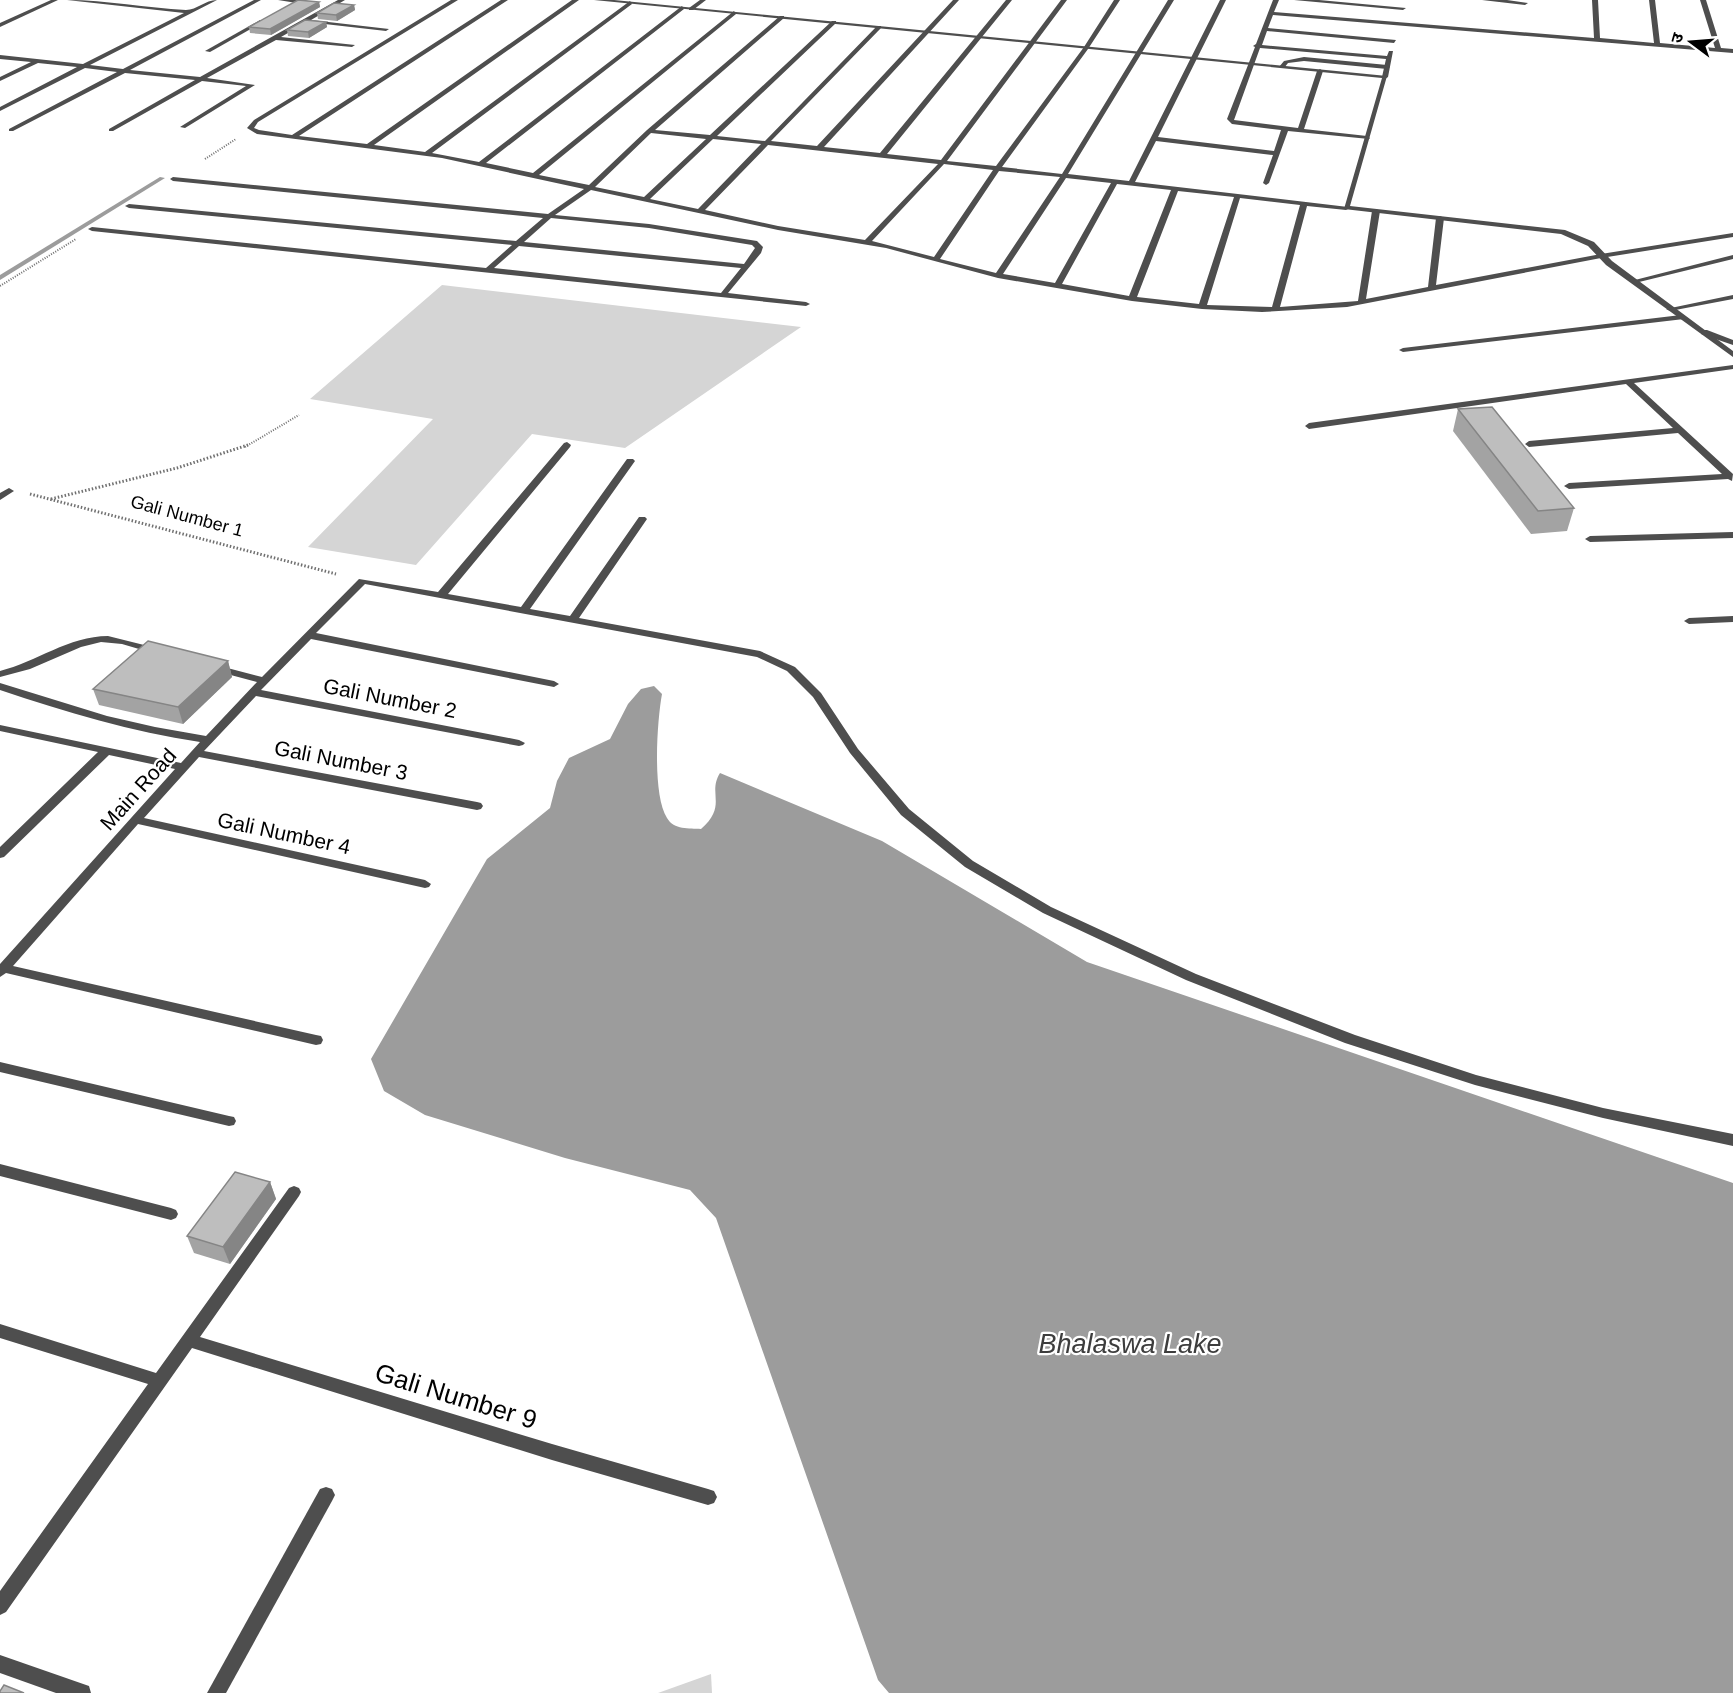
<svg xmlns="http://www.w3.org/2000/svg" width="1733" height="1693" font-family="Helvetica,'Noto Sans Devanagari',sans-serif">
<style>
.green{fill:#d5d5d5}
.water{fill:#9c9c9c}
.lines{fill:none;stroke-linecap:round;stroke-linejoin:round}
.stream{fill:#9c9c9c;fill-rule:evenodd}
.path-far1{stroke:#707070;stroke-width:2;stroke-dasharray:1 1.5;stroke-linecap:butt}
.path{stroke:#707070;stroke-width:3;stroke-dasharray:1.5 2;stroke-linecap:butt}
.service{fill:#4e4e4e;fill-rule:evenodd}
.minor{fill:#4e4e4e;fill-rule:evenodd}
.tertiary{fill:#4e4e4e;fill-rule:evenodd}
.wall{fill:#a3a3a3}
.shaded-wall{fill:#858585}
.building{fill:#bebebe;stroke:#858585;stroke-width:1.5}
.labels{text-anchor:middle;dominant-baseline:central;stroke-width:4.5;stroke-linejoin:round;paint-order:stroke}
.far-street-label{font-size:18px;fill:#000;stroke:#fff}
.street-label{font-size:21px;fill:#000;stroke:#fff}
.near-street-label{font-size:26px;fill:#000;stroke:#fff}
.near-water-label{font-size:27px;font-style:italic;fill:#3d3d3d;stroke:#fff}
</style>
<rect width="100%" height="100%" fill="#fff"/>
<g class="green">
<polygon points="442,285 801,327 625,448 532,434 416,565 308,547 433,419 310,399"/>
<polygon points="711,1674 712,1693 658,1693"/>
</g>
<path class="water" d="M654,686l8,8c-5,27 -10,100 5,124 7,12 22,10 34,11 27,-24 6,-35 19,-56l162,68 205,121 646,221v510h-844l-11,-13 -162,-462 -26,-28 -125,-32 -140,-43 -41,-24 -13,-32 116,-200 63,-51 7,-27 12,-23 41,-19 18,-35 13,-15z"/>
<g class="lines">
<polygon class="stream" points="160,177 165,178 0,280 0,275"/>
<g class="path-far1">
<polyline points="205,159 236,139"/>
<polyline points="0,286 76,239"/>
<polyline points="245,447 299,415"/>
</g>
<g class="path">
<polyline points="30,494 336,574"/>
<polyline points="51,499 177,468 248,445"/>
</g>
<g class="service">
<polygon points="1304,57 1387,65 1390,67 1387,69 1304,61 1288,63 1284,68 1279,67 1284,61"/>
<polygon points="9,488 14,491 0,500 0,493"/>
</g>
<g class="minor">
<polygon points="51,0 58,0 0,27 0,23"/>
<path d="M67,0c40,0 79,8 119,10 11,0 19,-10 31,-10l-127,65 33,4 131,-69h7l-131,70 70,7 138,-77h7l-34,20 78,9 -3,2 -79,-9 -26,15 74,8 -3,2 -76,-7 -69,38 48,7 -70,43 -5,-1 66,-41 -44,-5 -89,50h-4v-2l86,-49 -70,-7 -112,58h-4v-2l108,-57 -32,-4 -85,43v-4l77,-40 -39,-4 -38,18v-4l31,-15 -31,-3v-4l83,9 101,-51z"/>
<polygon points="278,0 296,0 312,3 309,5"/>
<path d="M451,0h7l-200,122 -4,6 5,2 33,5 209,-135h7l-209,136 68,8 205,-144h7l-205,145 51,7 205,-151 2,3 -200,149 47,9 203,-156 2,3 -198,154 47,10 201,-162 2,3 -197,161 50,10 58,-55 133,-114h4v2l-129,112 55,5 122,-114h4v2l-119,113 48,5 112,-115h4v2l-110,113 46,5 136,-146h6l-135,147 56,6 126,-153h6l-125,154 54,6 120,-160h6l-120,161 49,5 88,-119 30,-47h6l-32,49 -86,118 60,7 106,-174h6l-106,174 61,7 91,-181h6l-68,137 116,14 7,-21 -49,-6 -5,-5 28,-72 -2,-1 3,-2 17,-44h6l-5,12 320,26 -2,-38h6l2,38 54,5 -5,-43h6l5,43 55,5 -15,-48h6l15,48 12,1v4l-460,-38 -5,13 128,12 -2,3 -127,-12 -5,14 125,11 2,-5h4l-5,26 -3,2 -3,-2 4,-18 -126,-11 -26,72 64,8 19,-57 3,-2 3,2 -19,58 63,7 3,2 -1,1 -81,-8 -19,52 -3,2 -3,-2 10,-28 -117,-14 -21,41 213,25 2,1 -4,2 -39,-4 -27,101 78,-6 14,-90 4,-2 4,2 -14,88 62,-12 8,-69 4,-2 4,2 -8,67 165,-31 132,-21v4l-132,21 -254,49 -85,5 -60,-3 -70,-8 -134,-23 -112,-30 -108,-18 -187,-40 -36,25 94,9 108,17 6,6 -2,6 -33,40 78,9 4,2 -4,2 -714,-75 -4,-2 4,-2 394,41 26,-23 -383,-37 -4,-2 4,-2 387,37 27,-23 -370,-37 -3,-2 3,-2 375,37 36,-25 -142,-31 -185,-24 -10,-6 7,-8zM651,133l55,6 -62,58 -49,-10zM713,139l48,5 -63,65 -48,-10zM768,145l170,19 -73,76 -87,-14 -73,-16zM944,164l49,6 -59,87 -62,-16zM999,171l61,6 -64,96 -56,-14zM1066,178l45,5 -56,100 -52,-9zM1117,184l54,6 -42,106 -67,-12zM1178,191l56,6 -35,107 -62,-7zM1240,198l60,7 -28,102 -65,-2zM551,218l98,10 103,17 3,3 -11,16 -220,-22zM519,246l222,22 -20,25 -227,-25z"/>
<polygon points="700,0 706,0 693,10 689,10 689,8"/>
<polygon points="1294,0 1319,0 1406,8 1403,10"/>
<polygon points="1482,0 1507,0 1528,3 1525,5"/>
<polygon points="260,20 265,21 210,52 205,51"/>
<polygon points="1733,255 1733,259 1635,283 1631,281"/>
<polygon points="1733,295 1733,299 1670,311 1666,309"/>
<polygon points="1681,315 1684,315 1684,319 1403,352 1399,350 1403,348"/>
<polygon points="1701,330 1707,330 1733,340 1733,345 1701,334"/>
<polygon points="1733,365 1733,369 1634,383 1733,474 1732,481 1728,479 1569,489 1564,486 1569,483 1722,474 1678,433 1529,447 1525,444 1529,441 1673,428 1626,384 1309,429 1305,426 1309,423"/>
<path d="M567,442l4,3 -1,2 -122,147 73,13 106,-148h6l2,2 -105,148 40,7 69,-99h6l2,2 -68,99 181,33 35,16 26,26 37,56 51,60 64,52 78,46 145,67 159,61 121,40 127,33 130,26v12l-130,-28 -128,-33 -130,-42 -159,-63 -143,-67 -78,-46 -64,-52 -51,-62 -37,-56 -26,-26 -30,-14 -392,-73 -49,49 238,48 5,3 -5,3 -243,-48 -50,51 258,50 6,3 -2,2 -4,1 -263,-50 -52,55 273,51 4,1 2,3 -2,3 -4,1 -278,-53 -55,61 281,62 6,4 -2,3 -4,1 -287,-64 -125,142 303,69 5,1 2,4 -2,4 -5,1 -310,-72 -6,4v-13l175,-195 -66,-14 -105,102 -4,1v-11l98,-95 -98,-21v-6l181,38 19,-21c-68,-10 -134,-30 -200,-52v-7l107,33 48,11 51,9 51,-54 -45,-12 -1,-2 1,-2 4,-1 46,12 97,-98 79,13 126,-149z"/>
<polygon points="1733,532 1733,538 1590,542 1585,539 1590,536"/>
<polygon points="1733,616 1733,622 1689,624 1684,621 1689,618"/>
<path d="M108,636l52,13 1,2 -5,3 -34,-10 -21,-2 -20,5 -51,22 -30,8v-6c36,-9 69,-35 108,-35z"/>
<polygon points="0,1062 229,1116 234,1117 236,1121 234,1125 229,1126 0,1072"/>
<polygon points="0,1164 171,1208 176,1210 178,1214 176,1218 171,1220 0,1176"/>
<polygon points="294,1186 299,1188 301,1192 299,1196 200,1337 552,1444 708,1489 714,1491 717,1497 714,1503 708,1505 552,1460 192,1348 6,1612 0,1615 0,1591 148,1384 0,1338 0,1324 156,1373 289,1188"/>
<polygon points="326,1487 332,1489 335,1495 332,1501 226,1693 207,1693 320,1489"/>
<polygon points="0,1655 89,1686 91,1693 56,1693 0,1673"/>
</g>
<polygon class="tertiary" points="594,0 614,0 1387,76 1350,206 1565,230 1594,242 1612,261 1733,351 1733,357 1606,265 1588,246 1561,234 1344,209 1382,78"/>
</g>
<g class="wall">
<polygon points="319,2 320,7 271,35 250,33 249,27"/>
<polygon points="354,5 355,10 337,21 318,19 317,13"/>
<polygon points="326,22 327,27 309,38 288,36 287,30"/>
<polygon points="1458,409 1574,508 1567,531 1531,534 1453,431"/>
<polygon points="228,661 232,677 183,724 99,705 93,689"/>
<polygon points="270,1182 276,1199 230,1264 194,1253 187,1236"/>
</g>
<g class="shaded-wall">
<polygon points="319,2 320,7 271,35 270,29"/>
<polygon points="354,5 355,10 337,21 336,15"/>
<polygon points="326,22 327,27 309,38 308,32"/>
<polygon points="228,661 232,677 183,724 178,707"/>
<polygon points="270,1182 276,1199 230,1264 223,1247"/>
</g>
<g class="building">
<polygon points="298,0 319,2 270,29 249,27"/>
<polygon points="334,3 354,5 336,15 317,13"/>
<polygon points="305,20 326,22 308,32 287,30"/>
<polygon points="1492,407 1574,508 1538,511 1458,409"/>
<polygon points="148,641 228,661 178,707 93,689"/>
<polygon points="235,1172 270,1182 223,1247 187,1236"/>
<polygon points="4,1685 24,1693 0,1693 0,1691"/>
</g>
<g class="labels">
<g class="far-street-label">
<text transform="translate(187 516) rotate(15)">Gali Number 1</text>
</g>
<g class="street-label">
<text transform="translate(390 698) rotate(11)">Gali Number 2</text>
<text transform="translate(341 760) rotate(11)">Gali Number 3</text>
<text transform="translate(138 789) rotate(-48)">Main Road</text>
<text transform="translate(284 833) rotate(12)">Gali Number 4</text>
</g>
<g class="near-street-label">
<text transform="translate(456 1396) rotate(17)">Gali Number 9</text>
</g>
<g class="near-water-label">
<text x="1130" y="1344">Bhalaswa Lake</text>
</g>
</g>
<g transform="translate(1691 42) rotate(286)" stroke="#ffffff" stroke-width="4.5" paint-order="stroke">
<path d="M0-4.5L10 22L0 15L-10 22Z" fill="#000000"/>
<text y="-9" font-size="16" font-weight="bold" text-anchor="middle" fill="#000000">उ</text>
</g>
</svg>
